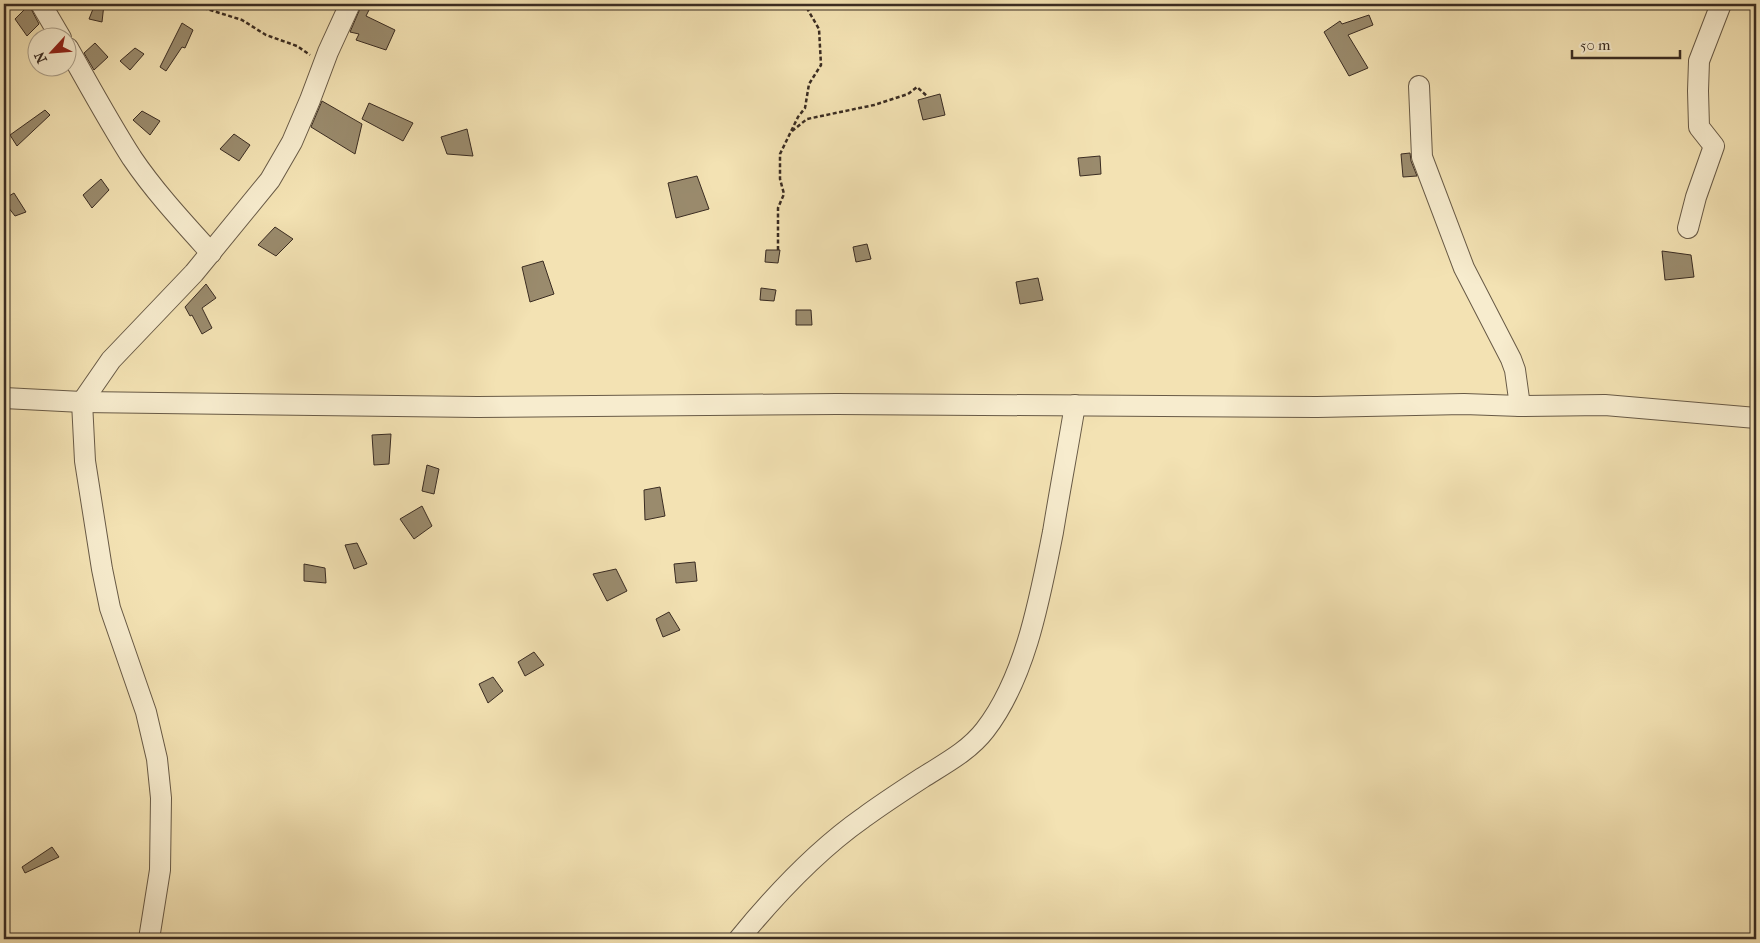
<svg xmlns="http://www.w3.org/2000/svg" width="1760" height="943" font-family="'IM FELL French Canon',serif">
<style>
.building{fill:#9a8b6d;stroke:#3a2c22}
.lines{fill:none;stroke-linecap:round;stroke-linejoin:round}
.minor-casing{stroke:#685a46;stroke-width:22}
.path{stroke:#3a2c22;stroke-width:2.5;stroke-dasharray:4 2.5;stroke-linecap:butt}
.minor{stroke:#f7ecce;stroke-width:20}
</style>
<rect width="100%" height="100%" fill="#f3e2b3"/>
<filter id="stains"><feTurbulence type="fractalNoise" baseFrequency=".004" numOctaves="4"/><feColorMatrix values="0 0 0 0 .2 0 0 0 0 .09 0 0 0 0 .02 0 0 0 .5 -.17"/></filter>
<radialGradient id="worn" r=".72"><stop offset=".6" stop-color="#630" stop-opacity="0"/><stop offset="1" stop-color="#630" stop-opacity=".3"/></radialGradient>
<g class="building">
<polygon points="95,4 104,4 102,22 89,19"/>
<polygon points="362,4 372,4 366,16 395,30 386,50 356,40 359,34 350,32"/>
<polygon points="29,5 39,24 27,36 15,19"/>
<polygon points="1369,15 1373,25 1348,35 1368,68 1349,76 1324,32 1340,21 1342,24"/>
<polygon points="182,23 193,30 185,48 182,47 166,71 160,67"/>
<polygon points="95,43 108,57 94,70 84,53"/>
<polygon points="135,48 144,54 130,70 120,61"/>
<polygon points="940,94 945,115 923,120 918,100"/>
<polygon points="322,101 362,124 355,154 311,127"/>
<polygon points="369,103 413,123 403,141 362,119"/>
<polygon points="45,110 50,115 17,146 10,135"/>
<polygon points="142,111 160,121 150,135 133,120"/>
<polygon points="467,129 473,156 447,154 441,137"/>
<polygon points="234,134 250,145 239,161 220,149"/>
<polygon points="1410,153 1411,161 1417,176 1403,177 1401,154"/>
<polygon points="1100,156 1101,174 1080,176 1078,158"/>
<polygon points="697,176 709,209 676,218 668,183"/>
<polygon points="101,179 109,190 92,208 83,195"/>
<polygon points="14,193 26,212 15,216 4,202 4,199"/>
<polygon points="275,227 293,239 276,256 258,245"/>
<polygon points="867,244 871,259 856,262 853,247"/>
<polygon points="766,250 780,250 778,263 765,262"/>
<polygon points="1662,251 1691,255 1694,277 1665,280"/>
<polygon points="543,261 554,294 530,302 522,267"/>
<polygon points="1038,278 1043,300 1020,304 1016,282"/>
<polygon points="206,284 216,298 202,308 212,328 202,334 192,315 190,316 185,307"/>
<polygon points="761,288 776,290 774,301 760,300"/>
<polygon points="796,310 811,310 812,325 796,325"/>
<polygon points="391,434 389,464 374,465 372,435"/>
<polygon points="427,465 439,469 434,494 422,491"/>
<polygon points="660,487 665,516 645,520 644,490"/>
<polygon points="422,506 432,526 414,539 400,519"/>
<polygon points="357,543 367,564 354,569 345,545"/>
<polygon points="695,562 697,581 676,583 674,564"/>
<polygon points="304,564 325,568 326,583 304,581"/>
<polygon points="616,569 627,591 607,601 593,574"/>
<polygon points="669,612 680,630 663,637 656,619"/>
<polygon points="534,652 544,665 525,676 518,662"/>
<polygon points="493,677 503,691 488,703 479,684"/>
<polygon points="52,847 59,857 25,873 22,867"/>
</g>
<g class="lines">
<g class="minor-casing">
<g id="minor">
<polyline points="41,4 61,38"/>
<path d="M68,48c21,37 41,74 64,110 23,34 51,64 79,95"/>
<polyline points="1419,86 1422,157 1464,268 1511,359 1515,370 1520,406"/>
<polyline points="1688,228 1696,197 1714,146 1699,127 1698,91 1699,61 1721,4"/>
<polyline points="4,398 82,402 477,407 837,404 1317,407 1464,404 1520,406 1605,405 1756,418"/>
<polyline points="149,939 160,870 161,798 157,759 146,712 110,608 102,569 85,461 82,402 111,360 194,273 270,180 292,142 310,100 328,52 350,4"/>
<path d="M739,939c36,-44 77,-88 124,-121 19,-14 39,-27 59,-40 22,-14 47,-27 63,-48 41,-53 55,-133 68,-198 7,-43 15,-85 22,-127"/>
</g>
</g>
<g class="path">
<polyline points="191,4 242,20 266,35 297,46 310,55"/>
<polyline points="792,131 807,119 874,105 908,94 917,87 928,97"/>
<polyline points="778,250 778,208 784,194 780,179 780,154 798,117 805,108 809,84 821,65 819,29 808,10 808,4"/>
</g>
<use href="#minor" class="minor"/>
</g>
<rect width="1760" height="943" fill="none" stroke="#f3e2b3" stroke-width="20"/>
<rect x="5" y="5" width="1750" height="933" fill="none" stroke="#3a2c22" stroke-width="2.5"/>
<rect x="10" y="10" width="1740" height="923" fill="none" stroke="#3a2c22"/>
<g transform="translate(52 52) rotate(244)"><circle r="24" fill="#f7ecce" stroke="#ab9f89"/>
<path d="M0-4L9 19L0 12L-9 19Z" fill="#8f2418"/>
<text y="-8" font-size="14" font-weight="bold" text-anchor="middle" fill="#3a2c22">N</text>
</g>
<path d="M1572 50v8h108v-8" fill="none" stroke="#3a2c22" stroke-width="2.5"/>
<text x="1580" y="50" font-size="15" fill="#3a2c22" stroke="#f7ecce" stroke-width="4" paint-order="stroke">50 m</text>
<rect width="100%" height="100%" filter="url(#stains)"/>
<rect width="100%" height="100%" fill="url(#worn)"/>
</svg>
